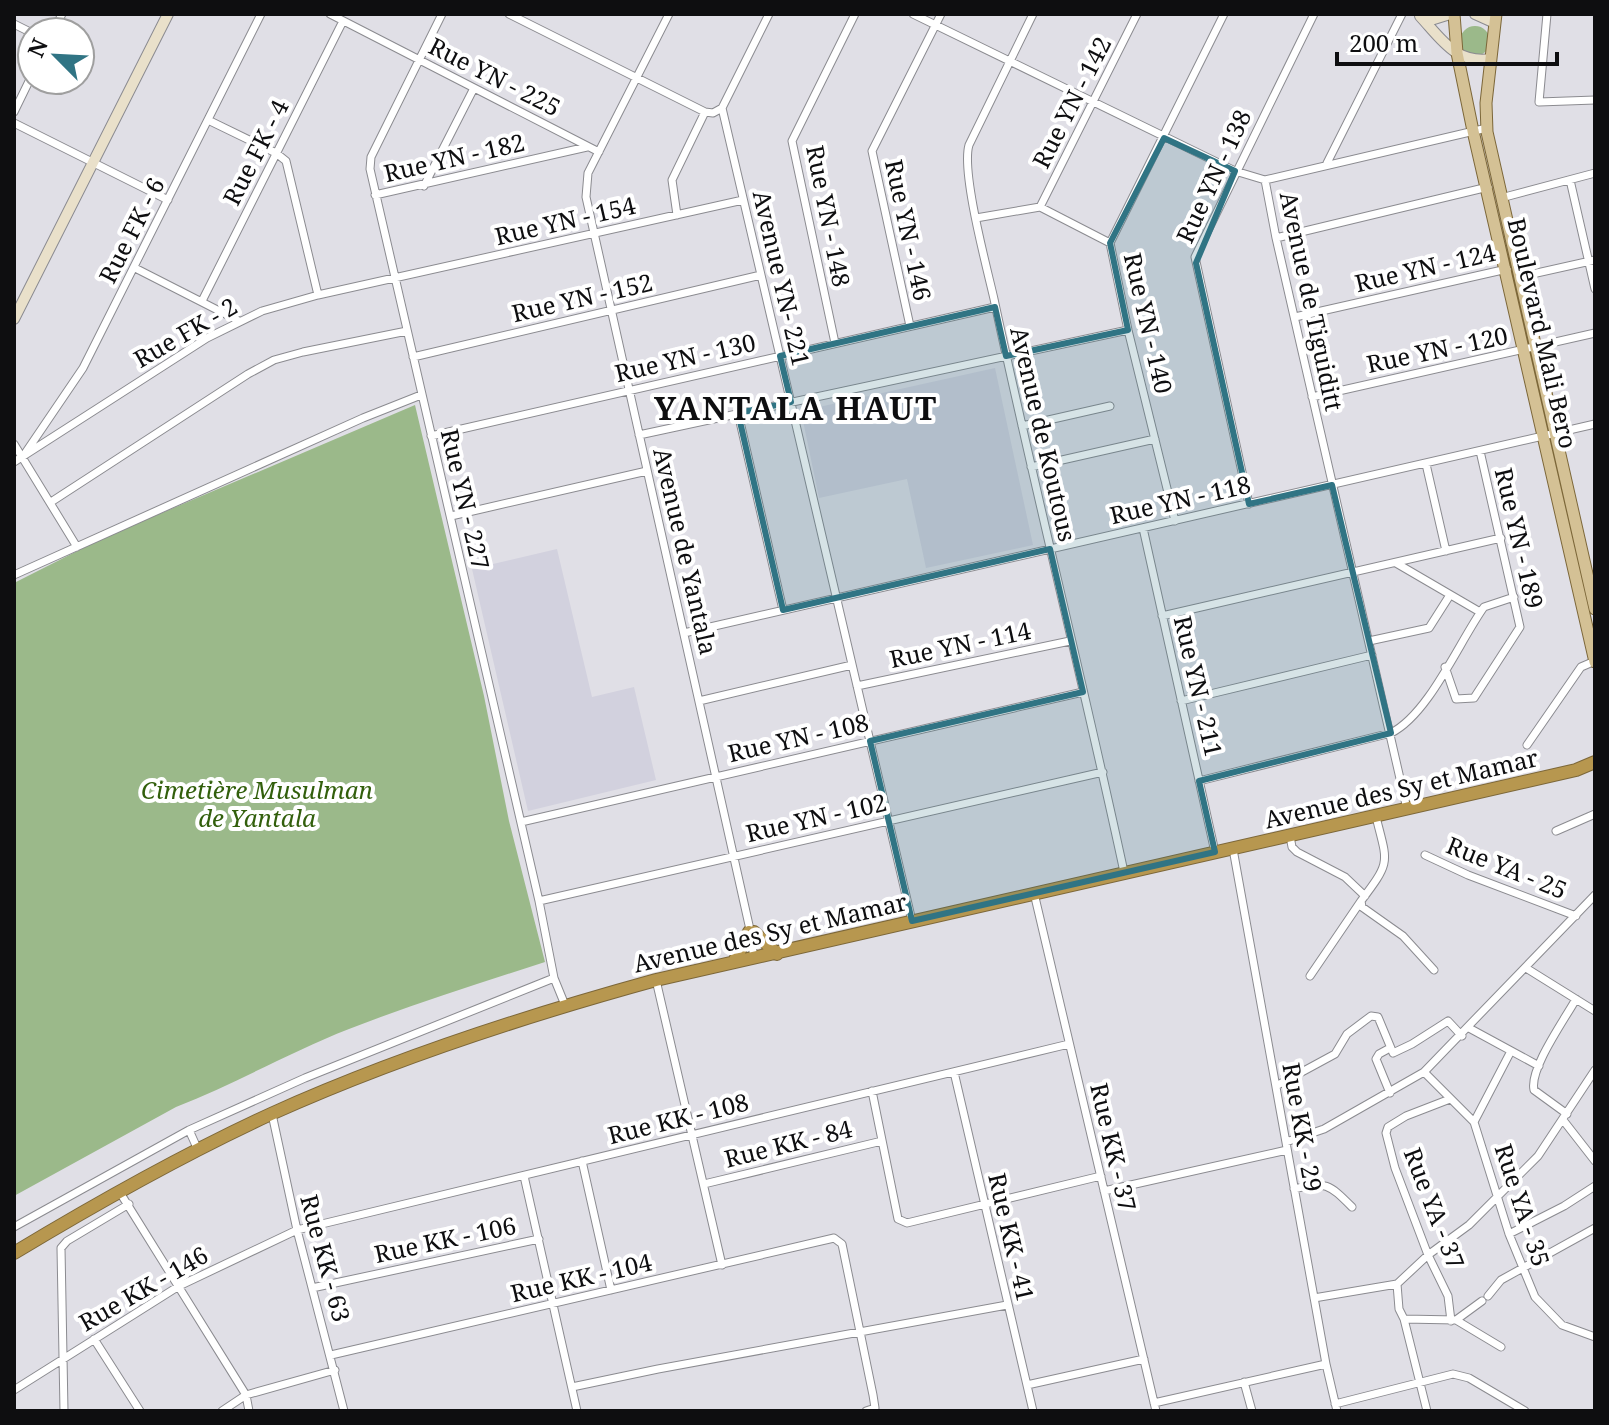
<svg xmlns="http://www.w3.org/2000/svg" width="1609" height="1425" viewBox="0 0 1609 1425" font-family="'Noto Serif',serif">
<style>
.built{fill:#d2d1de}
.green{fill:#9bb98a}
.lines{fill:none;stroke-linecap:round;stroke-linejoin:round}
.street-casing{stroke:#8b8b90;stroke-width:9}
.secondary-casing{stroke:#8b8b90;stroke-width:12}
.primary-casing{stroke:#7c6739;stroke-width:13}
.highway-casing{stroke:#7c6739;stroke-width:14}
.street{stroke:#fff;stroke-width:7}
.secondary{stroke:#e9e0ca;stroke-width:10}
.primary{stroke:#d4c195;stroke-width:11}
.highway{stroke:#b7974f;stroke-width:12}
.marked{fill:#307484;fill-opacity:0.2;stroke:#307484;stroke-width:6;stroke-linejoin:round}
.labels{text-anchor:middle;dominant-baseline:central;stroke-width:8;stroke-linejoin:round;paint-order:stroke}
.street-label{font-size:24px;fill:#0e0e10;stroke:#fff}
.park-label{font-size:24px;font-style:italic;fill:#325f0c;stroke:#fff}
.district-label{font-size:32px;font-weight:bold;letter-spacing:2px;fill:#0e0e10;stroke:#fff}
</style>
<rect width="100%" height="100%" fill="#e0dfe6"/>
<path class="built" d="M995,368L1033,545L926,568L907,479L819,498L801,411Z
M557,549L592,697L634,687L656,780L528,811L472,569Z"/>
<path class="green" d="M1460 41a15 15 0 1 1 30 0a15 15 0 1 1-30 0Z
M415,405L484,696L509,821L545,962C480,983 413,1004 349,1029C290,1052 235,1084 176,1107L14,1196V583L103,538Z"/>
<g class="lines">
<defs>
<path id="street" d="M330,14L599,152
M442,14L371,157L370,169L539,901L554,978L565,1005
M509,14L705,112L713,113L722,108
M669,14L588,173L586,197L749,925L754,958
M913,14L1235,171L1265,180L1276,238L1407,809
M1033,14L969,145C961,172 987,268 994,299C1035,491 1083,681 1124,872
M1547,14L1539,102L1595,100
M14,24L32,33
M53,32L62,14
M722,108L912,921
M722,108L769,14
M14,112L32,75
M208,120L276,153L286,161L318,295
M14,123L168,200
M1327,163L1402,14
M1265,180L1487,128
M1570,180L1595,289
M424,186L474,88
M375,195L587,147
M1501,198L1595,173
M1040,207L1137,14
M677,215L672,180L705,112
M976,218L1040,207L1110,243
M1276,238L1488,187
M135,268L239,321
M1519,277L1595,260
M202,301L343,21
M1295,317L1507,269
M910,326L872,151L941,14
M835,343L792,141L855,14
M413,357L761,275
M1312,397L1595,333
M738,413L783,610
M1022,426L1110,406
M639,435L1128,330
M431,436L995,307
M14,444L77,547
M26,452L83,368L261,14
M14,462L207,338L262,311L318,295L743,200
M1426,464L1446,551
M1031,467L1155,439
M51,502L248,374L274,360L303,352L407,331
M1249,504L1195,257L1314,14
M451,516L647,471
M1175,521L1128,330L1110,243L1224,14
M1143,528L1215,852
M1396,563L1480,612
M14,575L363,418L421,395
M1162,616L1501,538
M684,633L1595,424
M1369,641L1429,628L1450,595
M1445,667L1456,699L1474,698L1520,627L1480,451
M857,686L1070,641
M699,701L852,665
M1181,701L1372,655
M1527,745L1581,667L1595,661
M1199,781L1391,733C1429,714 1459,642 1484,607L1514,597
M1376,817C1388,864 1391,861 1361,901L1362,907L1403,936L1434,970
M521,822L1083,692
M1556,831L1595,814
M1290,836L1292,847L1297,852L1345,877L1365,896
M1233,849L1326,1364L1337,1411
M1425,855L1468,875L1576,916
M1034,893L1156,1411
M539,901L1103,772
M1526,968L1595,1011
M1310,976L1361,901
M656,980L722,1265
M1469,1028L1539,1066
M954,1072L1033,1411
M1424,1072L1474,1122L1509,1234L1535,1297L1562,1325L1595,1337
M1276,1086L1335,1054L1347,1034L1371,1016L1378,1017L1393,1053L1412,1044L1448,1021L1462,1036
M872,1091L898,1219L907,1223L1101,1176
M1390,1093L1376,1059L1379,1054L1390,1048
M1450,1099L1406,1116L1388,1127L1386,1133L1395,1168L1428,1255L1448,1296L1451,1321
M272,1114L297,1230L344,1411
M1567,1114L1534,1090C1529,1069 1565,1019 1576,999
M1563,1120L1595,1161
M1474,1122L1511,1051
M189,1130L198,1150
M1286,1142L1324,1129L1424,1072L1595,895
M582,1161L611,1290
M524,1176L577,1411
M704,1184L882,1141
M1294,1189C1326,1181 1329,1184 1352,1207
M119,1191L246,1395L249,1411
M1104,1191L1287,1150
M14,1227L189,1130L305,1078L554,978
M1509,1234L1564,1206L1595,1186
M1397,1284L1428,1255L1469,1225L1538,1156L1595,1070
M312,1288L539,1239
M1488,1296L1501,1280L1595,1228
M1314,1298L1397,1284L1399,1309L1404,1319L1427,1411
M1404,1319L1456,1320L1501,1347
M1456,1320L1482,1301
M94,1339L140,1411
M331,1355L834,1238L842,1244L873,1395L875,1408L866,1411
M1244,1382L1252,1411
M1027,1385L1144,1359
M572,1387L658,1369L1007,1305
M14,1390L179,1286L297,1230L1069,1044
M1154,1403L1326,1364
M1335,1404L1453,1374L1469,1378L1525,1411
M64,1411L61,1248L67,1241L129,1204
M222,1411L246,1395L335,1370"/>
<path id="secondary" d="M1475,14L1495,23
M1420,16C1442,40 1456,64 1491,59
M1421,17L1434,19L1450,14
M14,319L168,14"/>
<path id="primary" d="M1454,14L1457,53L1473,131L1595,662
M1496,14L1486,103L1487,132L1595,609"/>
<path id="highway" d="M754,932L777,954
M734,962L749,932
M14,1253C97,1203 182,1155 271,1114C395,1058 525,1016 656,980L1576,770L1595,762"/>
</defs>
<use href="#street" class="street-casing"/>
<use href="#secondary" class="secondary-casing"/>
<use href="#primary" class="primary-casing"/>
<use href="#highway" class="highway-casing"/>
<use href="#street" class="street"/>
<use href="#secondary" class="secondary"/>
<use href="#primary" class="primary"/>
<use href="#highway" class="highway"/>
</g>
<path class="marked" d="M1164,138L1235,171L1196,263L1249,504L1332,485L1391,733L1199,781L1215,852L912,921L870,741L1083,692L1050,549L783,610L738,413L791,402L780,356L995,307L1006,356L1128,330L1110,243Z"/>
<g class="labels">
<g class="street-label">
<text transform="translate(495 76) rotate(27)">Rue YN - 225</text>
<text transform="translate(1071 102) rotate(-63)">Rue YN - 142</text>
<text transform="translate(255 152) rotate(-63)">Rue FK - 4</text>
<text transform="translate(454 157) rotate(-13)">Rue YN - 182</text>
<text transform="translate(1213 176) rotate(-65)">Rue YN - 138</text>
<text transform="translate(829 216) rotate(79)">Rue YN - 148</text>
<text transform="translate(565 220) rotate(-13)">Rue YN - 154</text>
<text transform="translate(131 230) rotate(-63)">Rue FK - 6</text>
<text transform="translate(909 230) rotate(78)">Rue YN - 146</text>
<text transform="translate(1425 267) rotate(-13)">Rue YN - 124</text>
<text transform="translate(782 278) rotate(77)">Avenue YN- 221</text>
<text transform="translate(582 297) rotate(-13)">Rue YN - 152</text>
<text transform="translate(1312 301) rotate(78)">Avenue de Tiguiditt</text>
<text transform="translate(1149 323) rotate(77)">Rue YN - 140</text>
<text transform="translate(185 332) rotate(-30)">Rue FK - 2</text>
<text transform="translate(1543 333) rotate(77)">Boulevard Mali Bero</text>
<text transform="translate(1437 349) rotate(-12)">Rue YN - 120</text>
<text transform="translate(685 357) rotate(-13)">Rue YN - 130</text>
<text transform="translate(1044 434) rotate(77)">Avenue de Koutous</text>
<text transform="translate(466 499) rotate(77)">Rue YN - 227</text>
<text transform="translate(1180 499) rotate(-13)">Rue YN - 118</text>
<text transform="translate(1520 538) rotate(77)">Rue YN - 189</text>
<text transform="translate(686 551) rotate(77)">Avenue de Yantala</text>
<text transform="translate(960 644) rotate(-12)">Rue YN - 114</text>
<text transform="translate(1199 686) rotate(77)">Rue YN - 211</text>
<text transform="translate(798 737) rotate(-13)">Rue YN - 108</text>
<text transform="translate(1401 788) rotate(-13)">Avenue des Sy et Mamar</text>
<text transform="translate(816 817) rotate(-13)">Rue YN - 102</text>
<text transform="translate(1507 867) rotate(22)">Rue YA - 25</text>
<text transform="translate(770 932) rotate(-13)">Avenue des Sy et Mamar</text>
<text transform="translate(678 1118) rotate(-14)">Rue KK - 108</text>
<text transform="translate(1303 1127) rotate(80)">Rue KK - 29</text>
<text transform="translate(788 1143) rotate(-14)">Rue KK - 84</text>
<text transform="translate(1114 1147) rotate(77)">Rue KK - 37</text>
<text transform="translate(1523 1205) rotate(72)">Rue YA - 35</text>
<text transform="translate(1435 1208) rotate(69)">Rue YA - 37</text>
<text transform="translate(1012 1237) rotate(77)">Rue KK - 41</text>
<text transform="translate(445 1239) rotate(-12)">Rue KK - 106</text>
<text transform="translate(326 1258) rotate(75)">Rue KK - 63</text>
<text transform="translate(581 1277) rotate(-13)">Rue KK - 104</text>
<text transform="translate(143 1288) rotate(-30)">Rue KK - 146</text>
</g>
<g class="park-label">
<text x="257" y="789">Cimetière Musulman<tspan x="257" dy="28">de Yantala</tspan></text>
</g>
<g class="district-label">
<text x="796" y="407">YANTALA HAUT</text>
</g>
</g>
<rect width="1609" height="1425" fill="none" stroke="#0e0e10" stroke-width="32"/>
<g transform="translate(56 56) rotate(294)"><circle r="38" fill="#ffffff" stroke="#9f9f9f" stroke-width="2"/>
<path d="M0-6L14 30L0 20L-14 30Z" fill="#307484"/>
<text y="-12" font-size="22" font-weight="bold" text-anchor="middle" fill="#0e0e10">N</text>
</g>
<path d="M1337 52v12h220v-12" fill="none" stroke="#0e0e10" stroke-width="4"/>
<text x="1349" y="52" font-size="24" fill="#0e0e10" stroke="#ffffff" stroke-width="6" paint-order="stroke">200 m</text>
</svg>
